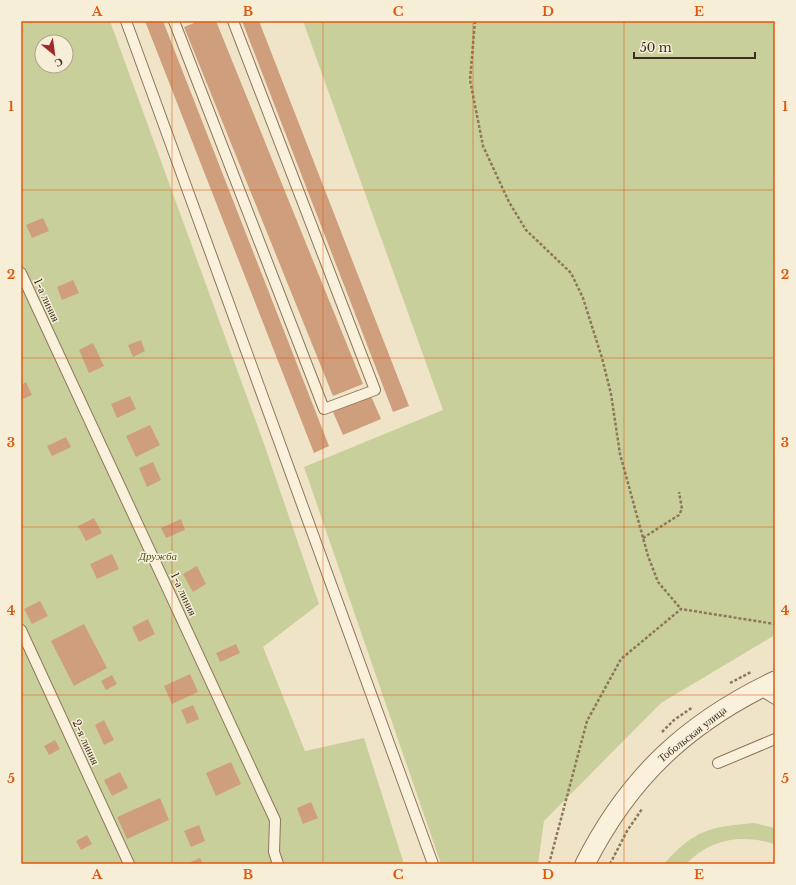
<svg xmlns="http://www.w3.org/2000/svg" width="796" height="885" viewBox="0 0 796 885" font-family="'Libre Baskerville',serif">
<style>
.green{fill:#c9cf9b;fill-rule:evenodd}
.building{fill:#cf9f7d}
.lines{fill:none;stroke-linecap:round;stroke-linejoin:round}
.lane-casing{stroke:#8d765c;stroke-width:12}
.street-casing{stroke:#8d765c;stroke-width:21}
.path{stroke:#8d765c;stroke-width:2.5;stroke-dasharray:3 2;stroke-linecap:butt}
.lane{stroke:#faf1dc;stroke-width:10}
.street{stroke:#faf1dc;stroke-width:19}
.grid{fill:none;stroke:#df570d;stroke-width:1;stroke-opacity:0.55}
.labels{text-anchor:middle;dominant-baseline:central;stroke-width:3;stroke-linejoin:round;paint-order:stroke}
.street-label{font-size:11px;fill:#3d2e20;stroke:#f7eed8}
.park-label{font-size:11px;font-style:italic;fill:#4d5a26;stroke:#f7eed8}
.neatline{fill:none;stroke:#df570d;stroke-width:1.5}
.grid-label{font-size:13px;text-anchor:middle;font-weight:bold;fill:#df570d}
</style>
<rect width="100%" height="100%" fill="#f0e4c8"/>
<path class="green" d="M21,21H110L263,441L319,604L263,647L305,751L364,738L404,864H21ZM42,42H66V66H42Z
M303,21H775V635L661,703L544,821L538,864H441L304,467L443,410Z
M754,823L775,828V844C742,834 711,838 686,864H664C695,829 710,827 754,823Z"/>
<path class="building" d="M145,21H163L329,446L314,453Z
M199,21H216L363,384L333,396L184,27Z
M242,21H259L409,406L393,412Z
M43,218L49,231L32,238L26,225Z
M73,280L79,293L62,300L57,287Z
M141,340L145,351L133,357L128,345Z
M93,343L104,366L89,373L79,350Z
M26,382L32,395L23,399L21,394V385Z
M130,396L136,409L117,418L111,404Z
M371,396L381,419L343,435L333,412Z
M150,425L160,445L136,457L126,436Z
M66,437L71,447L52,456L47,446Z
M153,462L161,480L147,487L139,468Z
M94,518L102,533L86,541L78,526Z
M181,519L185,530L166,538L161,528Z
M112,554L119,569L97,579L90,564Z
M197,566L206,584L193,592L183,574Z
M40,601L48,616L32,624L24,609Z
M148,619L155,634L139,642L132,627Z
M84,624L107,668L74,686L51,641Z
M236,644L240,653L220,662L216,653Z
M190,674L198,692L172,704L164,686Z
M112,675L117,684L106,690L101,681Z
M193,705L199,719L187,724L181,710Z
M104,720L114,740L104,745L95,725Z
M55,740L60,749L49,755L44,746Z
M231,762L241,784L216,796L206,773Z
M120,772L128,788L112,796L104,780Z
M160,798L169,820L127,839L117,817Z
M311,802L318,818L303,824L297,808Z
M199,825L205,841L191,847L184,831Z
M87,835L92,844L81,850L76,841Z
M200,858L203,864H186Z"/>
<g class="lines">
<defs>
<path id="lane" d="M126,21L433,864
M174,21L324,409L375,390L233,21
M21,273L275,820L274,852L278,864
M21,630L129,864
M759,689L775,699
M718,763L775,739"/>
<path id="street" d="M585,864C629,777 687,723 775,681"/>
</defs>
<use href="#lane" class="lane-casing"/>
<use href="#street" class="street-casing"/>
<path class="path" d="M475,21L470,80L483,146L509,202L526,230L571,273L583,298L602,358L611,394L620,454L648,556L658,582L681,609
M643,538L679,515L682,509L679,492
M730,683L751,672
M662,732L674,720L693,707
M549,864L587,721L621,659L681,609L775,624
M610,864L627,831L642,809"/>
<use href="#lane" class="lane"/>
<use href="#street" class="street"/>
</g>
<path class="grid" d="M172,21V864M323,21V864M473,21V864M624,21V864M21,190H775M21,358H775M21,527H775M21,695H775"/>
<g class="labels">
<g class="street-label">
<text transform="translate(47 300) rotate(65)">1-а линия</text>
<text transform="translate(184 594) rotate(65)">1-а линия</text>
<text transform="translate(692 734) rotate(-38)">Тобольская улица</text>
<text transform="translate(86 742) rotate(65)">2-я линия</text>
</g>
<g class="park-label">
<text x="158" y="556">Дружба</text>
</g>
</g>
<rect width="796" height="885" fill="none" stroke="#f7eed8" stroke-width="44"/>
<g transform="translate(54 54) rotate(151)"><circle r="19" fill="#f7eed8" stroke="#ada18e"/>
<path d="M0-3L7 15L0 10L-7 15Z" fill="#9e2a2b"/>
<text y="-6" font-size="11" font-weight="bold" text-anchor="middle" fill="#3d2e20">С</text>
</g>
<path d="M634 52v6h121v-6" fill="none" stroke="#3d2e20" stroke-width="2"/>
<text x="640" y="52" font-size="12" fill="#3d2e20" stroke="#f7eed8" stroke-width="3" paint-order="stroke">50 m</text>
<rect x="22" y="22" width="752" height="841" class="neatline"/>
<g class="grid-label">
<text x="97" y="16">A</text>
<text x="248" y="16">B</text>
<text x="398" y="16">C</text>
<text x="548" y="16">D</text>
<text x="699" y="16">E</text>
<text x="11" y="111">1</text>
<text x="785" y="111">1</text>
<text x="11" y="279">2</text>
<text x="785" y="279">2</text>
<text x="11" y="447">3</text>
<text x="785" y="447">3</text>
<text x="11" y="615">4</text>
<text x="785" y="615">4</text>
<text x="11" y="783">5</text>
<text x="785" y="783">5</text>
<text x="97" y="879">A</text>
<text x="248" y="879">B</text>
<text x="398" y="879">C</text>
<text x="548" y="879">D</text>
<text x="699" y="879">E</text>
</g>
</svg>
